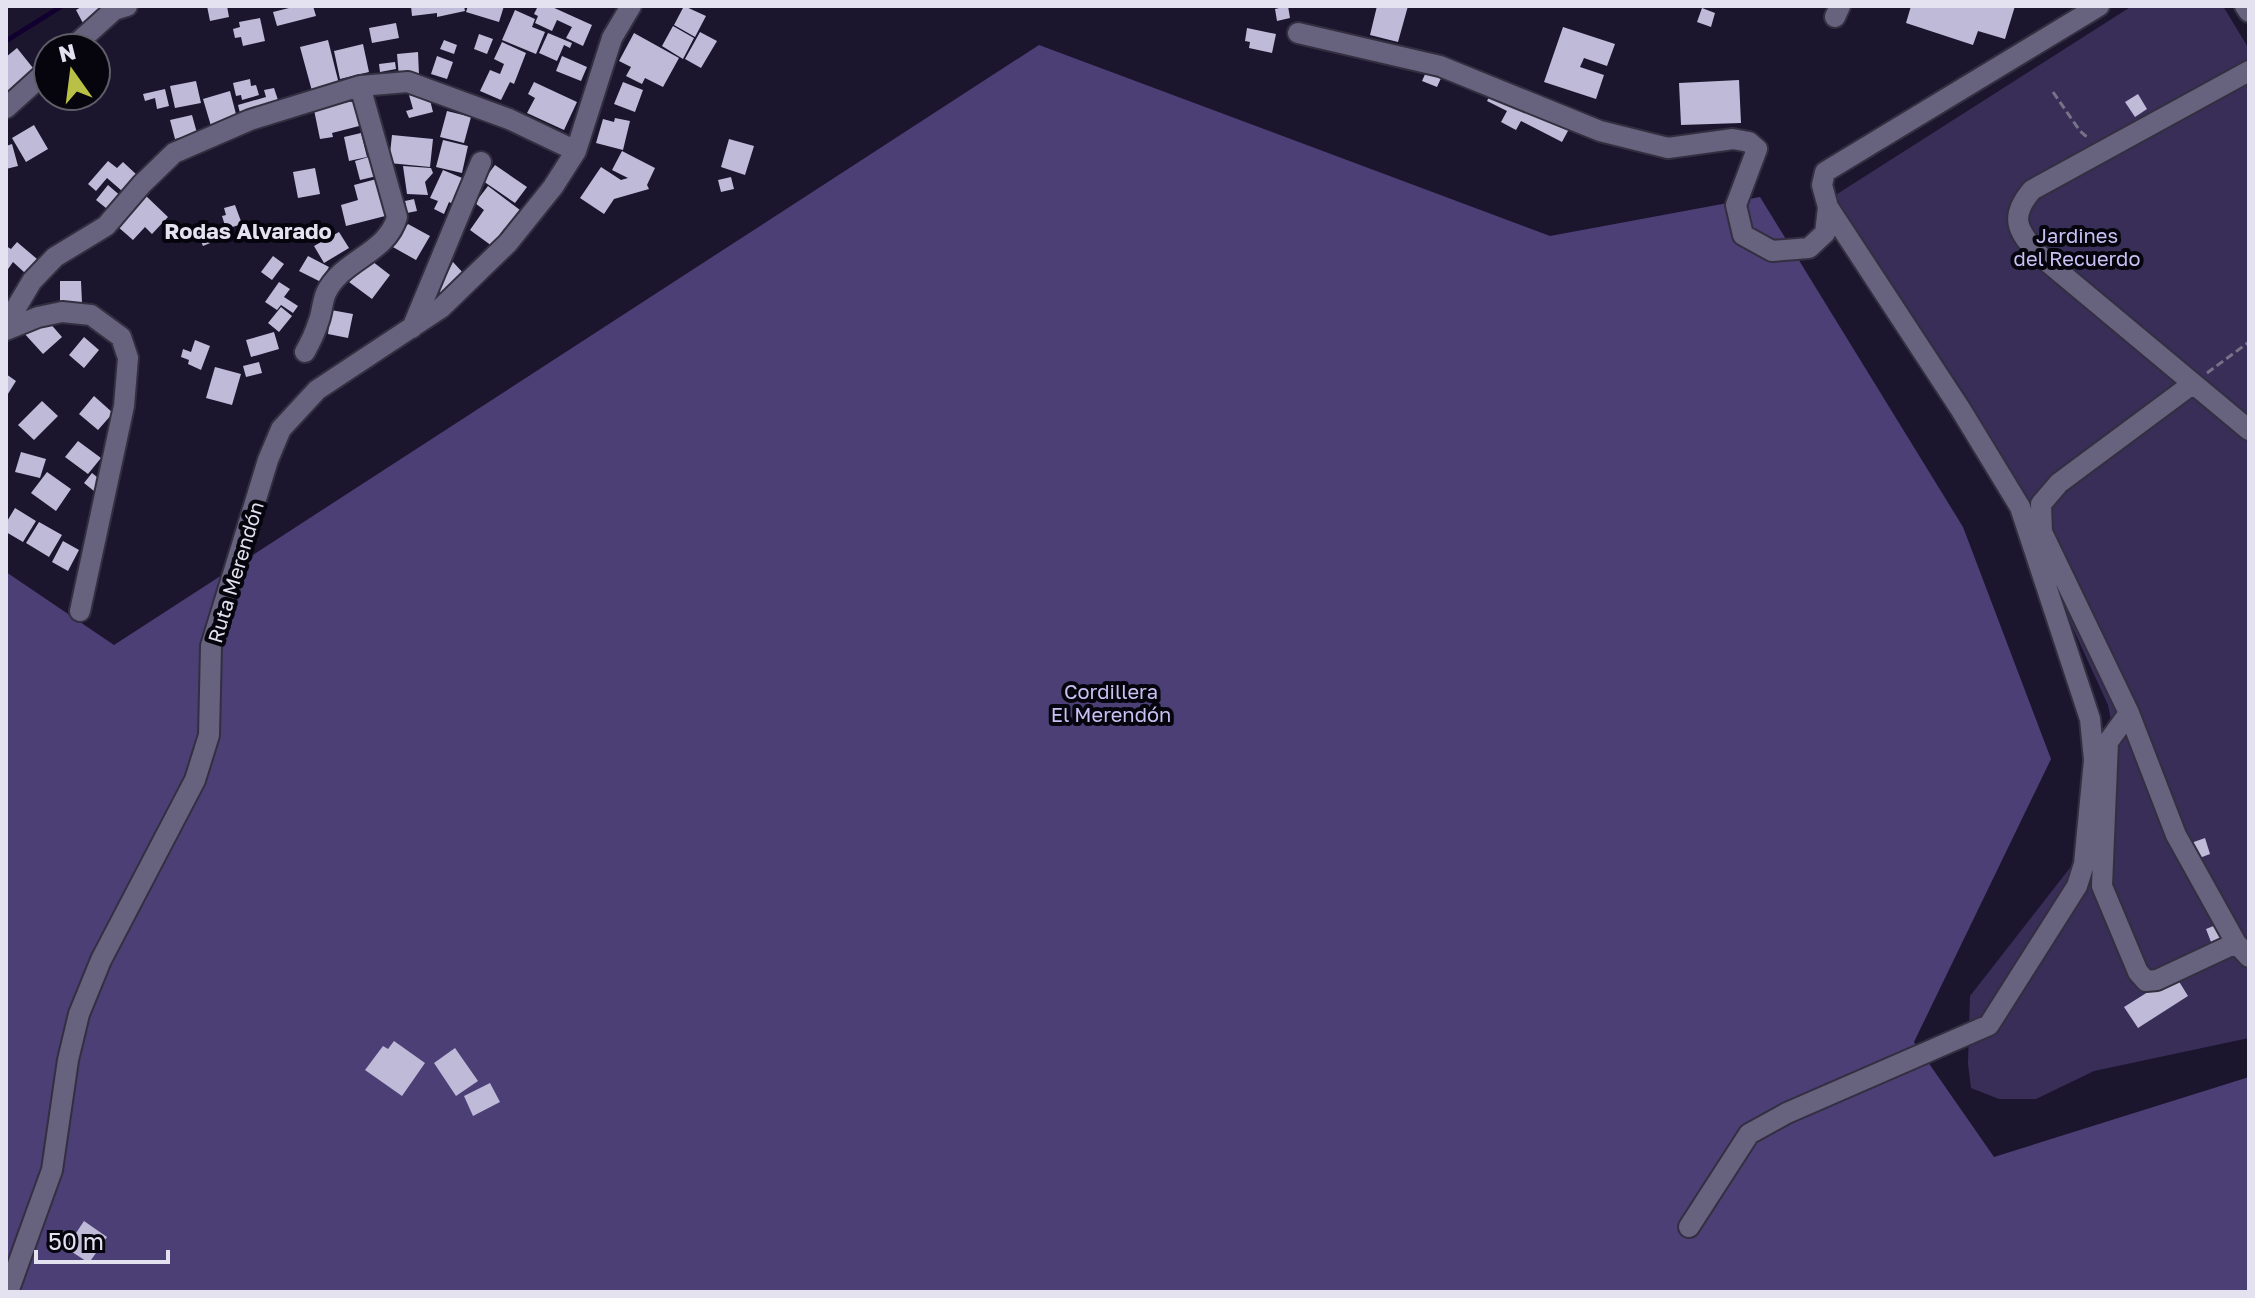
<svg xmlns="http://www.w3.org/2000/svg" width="2255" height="1298" viewBox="0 0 2255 1298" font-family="'Golos Text',sans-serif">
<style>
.green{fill:#382e58}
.forest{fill:#4c3f76}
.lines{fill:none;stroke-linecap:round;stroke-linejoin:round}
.stream{stroke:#11002f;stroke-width:5}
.building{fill:#bebad8}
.minor-casing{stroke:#332f40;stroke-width:24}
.path{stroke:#777387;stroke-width:3;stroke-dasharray:8 4;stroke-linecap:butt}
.minor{stroke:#67627d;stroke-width:20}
.labels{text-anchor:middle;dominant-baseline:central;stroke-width:8;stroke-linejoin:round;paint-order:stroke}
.park-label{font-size:20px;fill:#c9c0f4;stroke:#06050d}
.street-label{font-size:20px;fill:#e4e1f1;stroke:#06050d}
.neighbourhood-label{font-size:22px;font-weight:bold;fill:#e4e1f1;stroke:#06050d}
</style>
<rect width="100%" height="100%" fill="#1b162d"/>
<path class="green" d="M2132,6H2223L2249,49V1038L2094,1071L2036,1099H1999L1971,1088L1968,1064L1970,996L2073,864L2114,735L2108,705L1970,402L1834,196Z"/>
<path class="forest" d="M1039,45L1550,236L1760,197L1963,527L2051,759L1914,1042L1994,1157L2249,1077V1292H6V572L114,645Z"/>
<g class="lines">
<path class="stream" d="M6,41L62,6"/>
</g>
<path class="building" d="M83,6H110L84,25L76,10Z
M207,6H227L229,17L210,21Z
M289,6H313L316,16L277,26L273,12L289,8Z
M411,6H464L465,11L437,17V13L412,16Z
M468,6H504L499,22L466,12Z
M538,6H550L592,25L583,46L566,38L572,27L557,20L552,31L535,23L538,16L534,14Z
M684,6L706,16L695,37L674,25Z
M1288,6L1290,18L1277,21L1275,9Z
M1377,6H1408L1398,42L1370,35Z
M1911,6H2015L2005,39L1978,31L1973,45L1906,23Z
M1702,8L1715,13L1711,27L1697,22Z
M515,10L535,19L532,27L545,32L536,54L502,40Z
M260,18L265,41L243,46L241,37L235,38L233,29L240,27L239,22Z
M396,23L399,38L372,43L369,28Z
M673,26L694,38L683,59L662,46Z
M1563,27L1615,44L1607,66L1584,58L1580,67L1604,75L1596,99L1544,82Z
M1247,28L1276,34L1272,53L1249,48L1250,42L1245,41Z
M700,32L717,41L701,68L685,59Z
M548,33L572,43L570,48L564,45L557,61L539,53Z
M634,33L679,58L663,87L645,78L642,84L626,76L631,67L619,61Z
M479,34L493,39L487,54L474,49Z
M328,40L339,84L312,91L300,47Z
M444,40L457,45L454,54L440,49Z
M502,42L526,53L514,84L510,82L501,100L480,91L490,70L500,74L504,64L494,59Z
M363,44L369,72L340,79L334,51Z
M17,48L37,73L6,97V57Z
M418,52L419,75L399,77L397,54Z
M437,56L453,62L447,79L431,74Z
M562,56L587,67L581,81L556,71Z
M96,58L110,71L96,85Z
M395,62L396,69L380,72L379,64Z
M1427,70L1442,76L1437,87L1422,81Z
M250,79L251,86L256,85L259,95L242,100L241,95L236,96L233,83Z
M1739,80L1741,123L1681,125L1679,83Z
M196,81L201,103L175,108L170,86Z
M534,82L577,102L564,130L527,113L535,98L528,94Z
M623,82L643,90L635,112L614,104Z
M274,88L278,100L267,103L269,109L241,117L238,105L266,97L264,90Z
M165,89L169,106L157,109L155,98L145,101L143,94Z
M1493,89L1569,129L1562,142L1521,121L1516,130L1501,122L1507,111L1487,101Z
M230,91L237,118L211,126L203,99Z
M2138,94L2147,109L2135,117L2125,102Z
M409,95L430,100L433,112L409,118L406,111L413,109Z
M357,100L363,125L332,133L333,137L320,139L314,110Z
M447,111L471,117L464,143L440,137Z
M192,115L197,133L175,139L170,120Z
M615,118L630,121L623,150L596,143L603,119L614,122Z
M34,125L48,149L26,162L12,138Z
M361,133L367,157L349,161L344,137Z
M392,135L433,139L430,167L389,163Z
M729,139L754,146L745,175L721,167Z
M443,140L468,146L462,173L436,167Z
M12,144L18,166L6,169V146Z
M622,151L655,168L647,185L649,189L614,199L604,214L580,198L601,167L621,180L628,178L612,170Z
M372,156L377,176L360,180L355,161Z
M108,161L117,168L123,162L137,175L122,191L107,178L96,191L88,184Z
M495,165L527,187L515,203L483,181Z
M403,166L431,168L433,173L425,182L428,195L407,194Z
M315,168L320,194L298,198L293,172Z
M443,170L467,180L455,205L449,202L444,214L434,209L438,201L430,198Z
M384,177L393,214L346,226L341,205L358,200L354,185Z
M731,177L734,189L721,192L718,180Z
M108,185L123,198L111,212L96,200Z
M488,186L528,216L514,236L504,229L492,246L470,230L484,210L475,203Z
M145,195L168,217L152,234L145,227L133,240L117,226Z
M414,199L417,211L407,213L405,201Z
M235,205L242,224L226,229L222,216L226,215L224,208Z
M207,222L211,232L224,226L227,236L203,246L195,227Z
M408,224L430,236L416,260L391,246Z
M339,232L349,248L324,263L314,246Z
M17,242L37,259L25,273L13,262L6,272V246L11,249Z
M273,256L284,264L272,280L261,272Z
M308,256L329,267L321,282L299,271Z
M368,258L390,275L372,299L349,282Z
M453,262L465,275L444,295L438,291Z
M60,281H81L82,303H60Z
M279,282L290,289L284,297L298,306L293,313L281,305L277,310L265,302Z
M281,307L292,316L279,332L268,323Z
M331,310L353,314L348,338L328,334Z
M48,321L62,337L43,354L23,332Z
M274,332L279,349L251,357L246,340Z
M84,337L99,350L84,368L69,355Z
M195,340L210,346L201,370L188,364L189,360L181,357L183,349L191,352Z
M259,362L262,373L246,377L243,366Z
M215,367L241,374L232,405L206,398Z
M6,374L16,381L6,397Z
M94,396L113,413L98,430L79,414Z
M42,401L58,416L34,440L18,425Z
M78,441L101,458L88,474L65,457Z
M21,452L46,459L40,478L15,472Z
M47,472L71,489L56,511L31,493Z
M92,473L102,481L94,491L84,483Z
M15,508L36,521L23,542L6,532V523Z
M39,522L62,535L49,557L26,543Z
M63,541L79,550L68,571L52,562Z
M2205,838L2210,854L2197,859L2191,843Z
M2216,925L2221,938L2211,942L2206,929Z
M2175,975L2188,996L2138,1028L2124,1007Z
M394,1041L425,1063L402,1096L365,1070L383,1046L388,1049Z
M455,1048L478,1081L456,1096L434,1063Z
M490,1083L500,1102L473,1116L464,1096Z
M84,1221L107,1237L89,1263L66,1248Z"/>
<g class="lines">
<defs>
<path id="minor" d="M2245,6L2249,12
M1835,17L1840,6
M1298,33L1440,66L1600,131L1668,148L1733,139L1749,142L1757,149L1736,205L1743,235L1772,251L1809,248L1825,233L1828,207L1822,185L1825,172L2099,6
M72,48L114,10L127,6
M2249,71L2032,190C2009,217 2017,230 2038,254L2249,430
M6,108L48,70
M6,325L32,281L55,257L106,226L142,184L174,153L250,120L360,86L408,82L509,119L576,151
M412,328L481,162
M6,330L38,317L62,312L91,315L121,337L128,358L124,406L80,611
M305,352C310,343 315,333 318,323C322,314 322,302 326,293C342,259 387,254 397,217L360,86
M2191,385L2059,483L2041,504L2042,532L2129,713L2176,835L2236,943L2249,957
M2129,713L2108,742L2102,886L2138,972L2146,981L2157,980L2236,943
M1689,1227L1749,1134L1787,1113L1989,1025L2077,886L2084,864L2094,760L2090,719L2020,507L1961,410L1828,207
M8,1292L52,1170L68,1060L79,1014L101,960L195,780L209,735L211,646L268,460L281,429L317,390L441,308L508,243L553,187L576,151L612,38L631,6"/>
</defs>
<use href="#minor" class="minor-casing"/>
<path class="path" d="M2053,92L2080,131L2087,137
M2207,373L2249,342"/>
<use href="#minor" class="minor"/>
</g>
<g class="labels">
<g class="park-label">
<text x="2077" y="235">Jardines<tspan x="2077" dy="23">del Recuerdo</tspan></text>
<text x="1111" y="691">Cordillera<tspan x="1111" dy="23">El Merendón</tspan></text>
</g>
<g class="street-label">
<text transform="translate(235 572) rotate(-73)">Ruta Merendón</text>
</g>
<g class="neighbourhood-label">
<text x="248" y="230">Rodas Alvarado</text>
</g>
</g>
<rect width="2255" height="1298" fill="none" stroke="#e4e1f1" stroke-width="16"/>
<g transform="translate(72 72) rotate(346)"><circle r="38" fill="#06050d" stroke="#5f5d68" stroke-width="2"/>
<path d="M0-6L14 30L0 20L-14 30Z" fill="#b9c046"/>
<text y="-12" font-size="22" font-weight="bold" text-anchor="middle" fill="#e4e1f1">N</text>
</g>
<path d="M36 1250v12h132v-12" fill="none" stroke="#e4e1f1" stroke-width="4"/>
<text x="48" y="1250" font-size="24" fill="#e4e1f1" stroke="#06050d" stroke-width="6" paint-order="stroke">50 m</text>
</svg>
